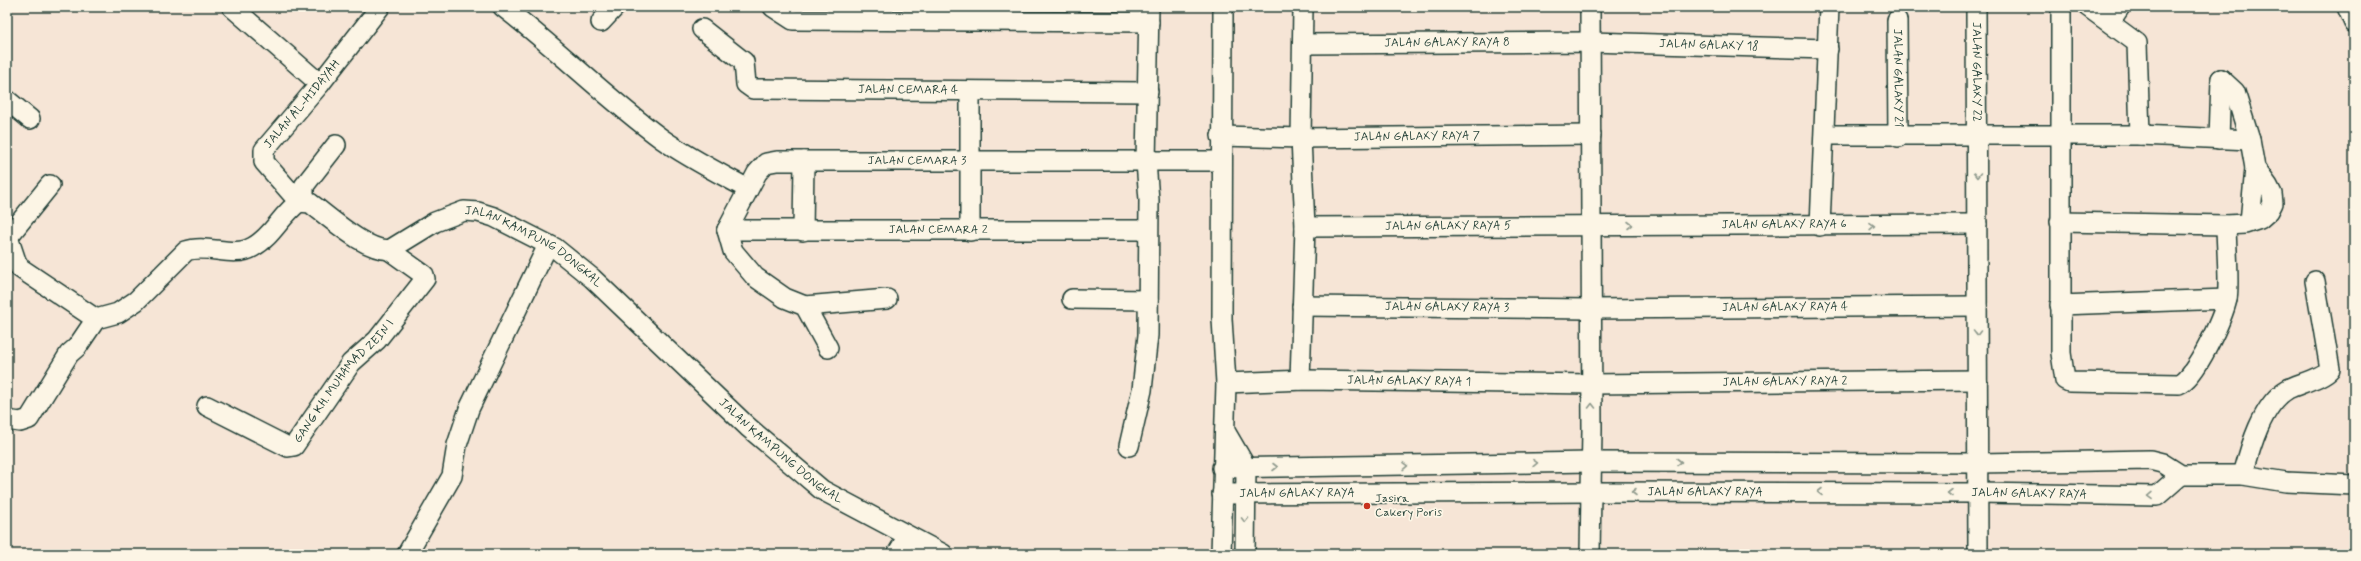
<svg xmlns="http://www.w3.org/2000/svg" width="2361" height="561" viewBox="0 0 2361 561" font-family="Mynerve,sans-serif">
<style>
.lines{fill:none;stroke-linecap:round;stroke-linejoin:round}
.minor-casing{stroke:#1f3d34;stroke-width:22}
.minor{stroke:#fcf5e5;stroke-width:19}
.oneway{stroke:#8e998c}
.poi-dot{fill:#c8321e;stroke:#fcf5e5;stroke-width:1.5}
.labels{text-anchor:middle;dominant-baseline:central;stroke-width:3.5;stroke-linejoin:round;paint-order:stroke}
.street-label{font-size:12px;fill:#1f3d34;stroke:#fcf5e5}
.poi-label{font-size:12px;fill:#1f3d34;stroke:#fcf5e5;text-anchor:start}
</style>
<rect width="100%" height="100%" fill="#f6e5d6"/>
<filter id="ink" filterUnits="userSpaceOnUse"><feTurbulence type="fractalNoise" baseFrequency=".025" numOctaves="2"/><feDisplacementMap in="SourceGraphic" scale="8" xChannelSelector="R" yChannelSelector="G"/><feConvolveMatrix kernelMatrix="1 2 1 2 8 2 1 2 1" color-interpolation-filters="sRGB"/></filter>
<g filter="url(#ink)">
<g class="lines">
<defs>
<g id="minor">
<path d="M232,7L320,84"/>
<path d="M503,7C558,49 606,98 662,139C689,158 719,173 748,189"/>
<path d="M773,7L793,20L1149,22"/>
<path id="s1" d="M1976,7L1978,554"/>
<path d="M2061,7V353L2065,380L2069,382L2179,384C2196,378 2223,317 2227,299C2230,284 2226,244 2226,225"/>
<path d="M2088,7L2137,43L2140,135"/>
<path d="M2347,7L2354,23"/>
<path id="s2" d="M1897,20L1898,137"/>
<path d="M601,22L615,7"/>
<path d="M2110,22L2120,7"/>
<path id="s3" d="M702,29L744,62L746,84L753,89L1148,92"/>
<path id="s4" d="M1303,44L1590,42L1828,49"/>
<path d="M7,100L30,119"/>
<path d="M1825,135H2140L2250,140"/>
<path id="s5" d="M1221,136L1301,138L1591,135"/>
<path d="M2219,139L2221,79"/>
<path id="s6" d="M299,202L264,162V150L320,84L380,7"/>
<path d="M304,202V186L336,145"/>
<path d="M2060,222L2226,225L2245,224L2260,219L2269,211L2273,203L2272,194L2268,186L2255,168L2250,140L2235,92L2221,79"/>
<path d="M2250,222L2255,168"/>
<path d="M1820,226L1829,7"/>
<path id="s7" d="M1305,227L1977,224"/>
<path id="s8" d="M727,230L757,173L766,163L777,161H1222"/>
<path id="s9" d="M727,230H1148"/>
<path d="M727,230L733,251L755,277L785,298L805,306L828,348"/>
<path d="M803,231L804,161"/>
<path d="M970,231V92"/>
<path d="M7,234L16,261L20,268L96,319"/>
<path d="M8,237L50,185"/>
<path d="M1072,299L1148,300"/>
<path d="M2060,305L2227,299"/>
<path d="M805,306L887,299"/>
<path id="s10" d="M1302,306L1592,309L1977,306"/>
<path id="s11" d="M96,319L118,313L136,301L186,251C207,243 233,259 253,247C272,237 281,215 299,202L310,203C328,216 369,254 391,249L435,222L464,211L478,212L494,217L555,248L592,278L748,427L822,490L943,554"/>
<path d="M1300,380L1305,227L1301,138L1303,7"/>
<path id="s12" d="M1226,383L1306,380L1592,384L1977,380"/>
<path id="s13" d="M207,406L288,447L294,446L351,363L377,340L425,279L424,275L389,250"/>
<path d="M7,420L20,422L29,419L69,354L77,347L96,319"/>
<path d="M1225,431L1246,467L1245,554"/>
<path d="M1129,446L1142,390L1148,335L1149,200L1146,162L1149,7"/>
<path d="M1222,468L1591,462L1978,463L2150,460L2162,463L2181,475H2243L2286,482L2354,485"/>
<path d="M2243,475C2250,448 2262,404 2288,389C2298,384 2324,377 2330,369L2315,281"/>
<path id="s14" d="M1222,494L1591,492L1978,493L2157,496L2181,475"/>
<path d="M407,554L452,476L457,445L469,409L548,245"/>
<path d="M897,554L908,536"/>
<path d="M1221,554L1226,383L1222,319L1223,7"/>
<path d="M1590,554L1592,429L1590,7"/>
</g>
</defs>
<use href="#minor" class="minor-casing"/>
<use href="#minor" class="minor"/>
</g>
<defs><path id="oneway-chevron" d="M-2-3.5L2.5 0L-2 3.5" fill="none" stroke-width="1.6" stroke-linecap="round" stroke-linejoin="round"/></defs>
<g class="oneway">
<use href="#oneway-chevron" transform="translate(1977 175) rotate(90)"/>
<use href="#oneway-chevron" transform="translate(1630 225)"/>
<use href="#oneway-chevron" transform="translate(1872 226) rotate(-1)"/>
<use href="#oneway-chevron" transform="translate(1977 333) rotate(90)"/>
<use href="#oneway-chevron" transform="translate(1592 406) rotate(-90)"/>
<use href="#oneway-chevron" transform="translate(1679 462)"/>
<use href="#oneway-chevron" transform="translate(1535 463) rotate(-1)"/>
<use href="#oneway-chevron" transform="translate(1405 466) rotate(-1)"/>
<use href="#oneway-chevron" transform="translate(1275 467)"/>
<use href="#oneway-chevron" transform="translate(1634 492) rotate(-180)"/>
<use href="#oneway-chevron" transform="translate(1820 492) rotate(-180)"/>
<use href="#oneway-chevron" transform="translate(1950 493) rotate(-180)"/>
<use href="#oneway-chevron" transform="translate(2150 496) rotate(179)"/>
<use href="#oneway-chevron" transform="translate(1245 520) rotate(91)"/>
</g>
</g>
<circle class="poi-dot" cx="1367" cy="506" r="4"/>
<g class="labels">
<g class="street-label">
<text stroke="none"><textPath href="#s4" startOffset="144">JALAN GALAXY RAYA 8</textPath></text>
<text stroke="none"><textPath href="#s4" startOffset="406">JALAN GALAXY 18</textPath></text>
<text stroke="none"><textPath href="#s1" startOffset="65">JALAN GALAXY 22</textPath></text>
<text stroke="none"><textPath href="#s2" startOffset="58">JALAN GALAXY 21</textPath></text>
<text stroke="none"><textPath href="#s3" startOffset="239">JALAN CEMARA 4</textPath></text>
<text stroke="none"><textPath href="#s6" startOffset="125">JALAN AL-HIDAYAH</textPath></text>
<text stroke="none"><textPath href="#s5" startOffset="196">JALAN GALAXY RAYA 7</textPath></text>
<text stroke="none"><textPath href="#s8" startOffset="229">JALAN CEMARA 3</textPath></text>
<text stroke="none"><textPath href="#s7" startOffset="143">JALAN GALAXY RAYA 5</textPath></text>
<text stroke="none"><textPath href="#s7" startOffset="479">JALAN GALAXY RAYA 6</textPath></text>
<text stroke="none"><textPath href="#s9" startOffset="211">JALAN CEMARA 2</textPath></text>
<text stroke="none"><textPath href="#s11" startOffset="516">JALAN KAMPUNG DONGKAL</textPath></text>
<text stroke="none"><textPath href="#s10" startOffset="145">JALAN GALAXY RAYA 3</textPath></text>
<text stroke="none"><textPath href="#s10" startOffset="483">JALAN GALAXY RAYA 4</textPath></text>
<text stroke="none"><textPath href="#s13" startOffset="179">GANG KH. MUHAMAD ZEIN I</textPath></text>
<text stroke="none"><textPath href="#s12" startOffset="183">JALAN GALAXY RAYA 1</textPath></text>
<text stroke="none"><textPath href="#s12" startOffset="559">JALAN GALAXY RAYA 2</textPath></text>
<text stroke="none"><textPath href="#s11" startOffset="840">JALAN KAMPUNG DONGKAL</textPath></text>
<text stroke="none"><textPath href="#s14" startOffset="483">JALAN GALAXY RAYA</textPath></text>
<text stroke="none"><textPath href="#s14" startOffset="75">JALAN GALAXY RAYA</textPath></text>
<text stroke="none"><textPath href="#s14" startOffset="807">JALAN GALAXY RAYA</textPath></text>
</g>
<g class="poi-label">
<text x="1375" y="499">Jasira<tspan x="1375" dy="14">Cakery Poris</tspan></text>
</g>
</g>
<rect width="2361" height="561" fill="none" stroke="#fcf5e5" stroke-width="24"/>
<rect x="12" y="12" width="2337" height="537" fill="none" stroke="#1f3d34" stroke-width="1.5" filter="url(#ink)"/>
</svg>
